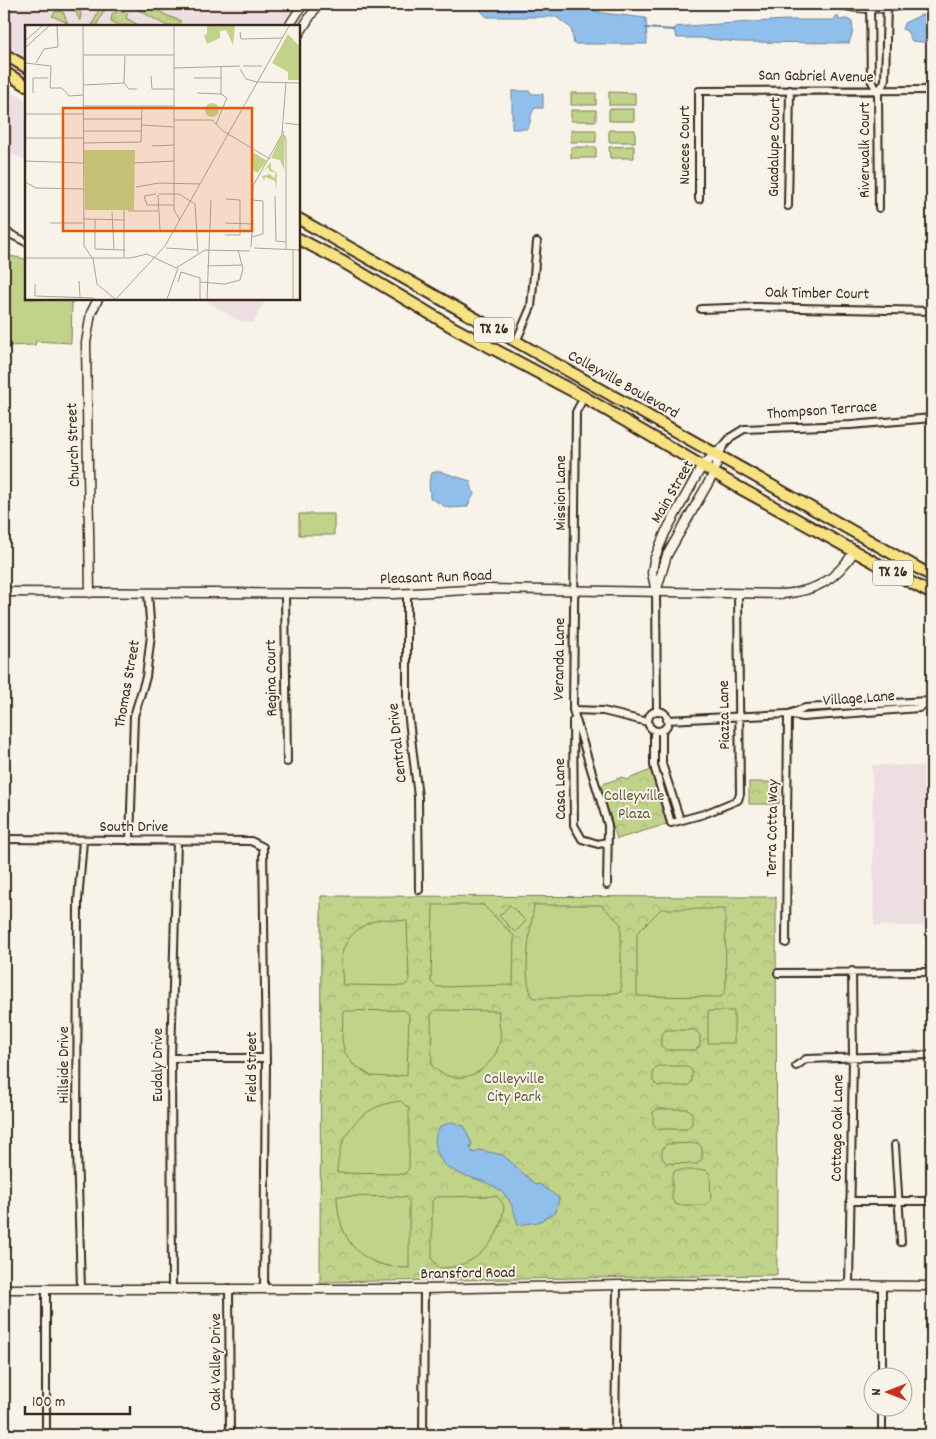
<svg xmlns="http://www.w3.org/2000/svg" width="936" height="1439" viewBox="0 0 936 1439" font-family="Dekko,sans-serif">
<style>
.built{fill:#eddee2}
.grass{fill:url(#grass-tufts);stroke:#7e7e54}
.park{fill:url(#park-crowns);stroke:#7e7e54}
.pitch{fill:#c0d389;stroke:#7e7e54}
.water{fill:#91bfeb;stroke:#6f8399}
.lines{fill:none;stroke-linecap:round;stroke-linejoin:round}
.stream{stroke:#6f8399;stroke-width:2}
.minor-casing{stroke:#3b2a1e;stroke-width:10}
.tertiary-casing{stroke:#3b2a1e;stroke-width:11}
.primary-casing{stroke:#3b2a1e;stroke-width:14}
.minor{stroke:#f7f3e8;stroke-width:6}
.tertiary{stroke:#f7f3e8;stroke-width:8}
.primary{stroke:#f6e281;stroke-width:10}
.labels{text-anchor:middle;dominant-baseline:central;stroke-width:4;stroke-linejoin:round;paint-order:stroke}
.shield{fill:#f7f3e8;stroke:#73665b;stroke-width:1}
.shield-label{font-size:15px;font-weight:bold;fill:#3b2a1e}
.street-label{font-size:16px;fill:#3b2a1e;stroke:#f7f3e8}
.park-label{font-size:16px;fill:#5c5439;stroke:#f7f3e8}
.inset-road{fill:none;stroke:#aca397;stroke-width:1}
.view{fill:#e8590c;fill-opacity:0.15;stroke:#e8590c;stroke-width:2.5}
.inset-edge{fill:none;stroke:#3b2a1e;stroke-width:2.5}
</style>
<defs>
<pattern id="grass-tufts" width="24" height="20" patternUnits="userSpaceOnUse" patternTransform="scale(1.25)"><rect width="24" height="20" fill="#c0d389"/><path d="M3 7l-1-3M5 7V3M7 7l1-3M15 17l-1-3M17 17v-4M19 17l1-3" fill="none" stroke="#a6b576"/></pattern>
<pattern id="park-crowns" width="20" height="18" patternUnits="userSpaceOnUse" patternTransform="scale(1.25)"><rect width="20" height="18" fill="#c0d389"/><path d="M2 6a3 3 0 1 1 6 0M12 15a3 3 0 1 1 6 0" fill="none" stroke="#a6b576"/></pattern>
</defs>
<rect width="100%" height="100%" fill="#f7f3e8"/>
<filter id="ink" filterUnits="userSpaceOnUse"><feTurbulence type="fractalNoise" baseFrequency=".02" numOctaves="2"/><feDisplacementMap in="SourceGraphic" scale="10" xChannelSelector="R" yChannelSelector="G"/><feConvolveMatrix kernelMatrix="1 2 1 2 8 2 1 2 1" color-interpolation-filters="sRGB"/></filter>
<g filter="url(#ink)">
<path class="built" d="M4,4H296L281,26H26V59L4,46Z
M4,88L26,100V161L4,149Z
M204,299H266L253,323L237,320Z
M872,765L932,766V926H874Z"/>
<path class="grass" d="M77,4L81,14L80,21L76,12L60,5Z
M94,4H108L96,26H92L100,7Z
M128,4H146L168,16L181,21L176,26H167Z
M354,4H459L357,5Z
M119,10L128,13L126,18L140,26H121L111,21L112,14Z
M56,11L63,12L68,24L66,25V22L52,16Z"/>
<path class="park" d="M651,770L667,824L617,839L600,785L622,777L626,780Z
M749,782H779V804H749Z
M321,896L776,897L777,1275L320,1282Z"/>
<path class="pitch" d="M609,92L635,93V105H609Z
M571,93H596V105H571Z
M609,109H634V121H609Z
M571,110H596V121H571Z
M571,130H596V142H571Z
M609,130H635V142H609Z
M634,146V158H610L609,147Z
M571,147H596V158H571Z
M4,255L26,259V299H72L71,343L36,341L35,345L4,346Z
M299,514H334V535H299Z
M433,905H483L514,936L513,985L437,987L431,982Z
M510,905L526,921L515,932L499,916Z
M534,905H601L621,924V992L578,998H534C520,981 531,927 534,905Z
M661,909H725L726,990L721,997L637,996V933Z
M382,919L407,921L409,982L404,986L343,985C343,977 341,970 341,961C342,938 361,923 382,919Z
M404,1010L409,1014L407,1075L390,1077L371,1076L353,1064L345,1053L342,1040L343,1011Z
M435,1010L499,1011C497,1021 502,1031 500,1041C493,1073 456,1090 432,1066L431,1015Z
M708,1011H734V1043H708Z
M666,1030H695L700,1035V1046L695,1050H666L661,1046V1035Z
M657,1066H687L692,1070V1081L688,1086H658L653,1081V1071Z
M401,1101L409,1109V1169L404,1174L337,1173C338,1134 360,1105 401,1101Z
M657,1109H688L692,1113V1124L687,1129H658L653,1124V1113Z
M698,1143L702,1148V1159L697,1164L667,1163L662,1159V1149L667,1144Z
M676,1170H706L710,1174L711,1201L706,1205H677L672,1200V1175Z
M337,1196L405,1197L409,1201V1268C362,1268 338,1242 337,1196Z
M497,1196L504,1205C502,1240 475,1269 439,1268L432,1259V1201L436,1197Z"/>
<path class="water" d="M486,4H574L603,13L646,18L647,44H574L571,28L556,17H487L480,10Z
M921,15L932,16V43L912,41L907,31L902,29L904,23Z
M836,16H838L839,20L847,19L852,22L853,31L849,43L738,42L700,38H677L674,31L675,27L686,26L786,20H834Z
M512,91H529L533,94H543V108H535C529,115 532,122 527,129H512Z
M439,471L470,481L474,494L467,507L448,508L430,498L429,481L432,473Z
M452,1122L464,1126L472,1145L470,1146L472,1152L475,1153L479,1150L503,1155L536,1185L539,1184L559,1198L556,1212L538,1222L518,1225C515,1215 512,1203 506,1196C486,1172 441,1182 436,1147C434,1138 436,1133 441,1126Z"/>
<g class="lines">
<path class="stream" d="M646,28L674,30"/>
<defs>
<path id="minor" d="M870,4L871,80L878,92
M699,199V91L932,90
M788,206L790,90
M879,208L878,92L885,81L887,4
M4,231L26,242
M701,309L755,307L932,311
M516,342L531,307L537,242
M584,397L576,412L573,710L608,825L607,885
M721,449L731,437L744,429L851,425L932,418
M656,592L657,711
M285,593L287,762
M407,593V703L418,797L419,890
M573,710L603,711L648,722
M648 721a10 10 0 1 1 20 0a10 10 0 1 1-20 0Z
M789,714L805,708L928,701
M667,720L788,714L803,717L919,708L929,701L932,694
M573,721L574,825L582,839L598,844L607,842
M654,730V766L671,823L704,814L738,800L740,794L738,593
M662,730V764L680,820
M4,839L251,841L263,847L266,1064L264,1288
M130,841L134,716L146,677L151,635L148,593
M786,943L788,714
M778,973L932,972
M171,1058H266
M796,1066L806,1059L932,1055
M895,1145L901,1242
M850,1201H932
M849,1285L853,1058L852,971
M882,1286V1376
M229,1288L230,1435
M81,1289L77,1149L78,901L83,841
M172,1289L171,1058L177,841
M882,1406V1435
M46,1435V1289
M423,1435L424,1289
M615,1435L617,1285"/>
<path id="tertiary" d="M839,4C862,10 883,10 906,4
M289,26L303,4
M299,34L318,4
M4,592L394,594L486,589L783,594C817,591 835,580 854,552
M656,592L652,573L654,560L665,533L702,466L721,449
M656,592L667,555L714,473L720,452
M90,593L86,343L91,313L98,299
M4,1289H424L666,1284L932,1286"/>
<path id="primary" d="M4,54L26,67
M4,72L26,85
M299,219L932,576
M299,239L343,262L454,328L584,397L738,487L932,594"/>
</defs>
<use href="#minor" class="minor-casing"/>
<use href="#tertiary" class="tertiary-casing"/>
<use href="#primary" class="primary-casing"/>
<use href="#minor" class="minor"/>
<use href="#tertiary" class="tertiary"/>
<use href="#primary" class="primary"/>
</g>
</g>
<g class="labels">
<g class="shield">
<rect x="474" y="317.5" width="40" height="25" rx="4"/>
<rect x="873" y="560.5" width="40" height="25" rx="4"/>
</g>
<g class="shield-label">
<text x="494" y="330">TX 26</text>
<text x="893" y="573">TX 26</text>
</g>
<g class="street-label">
<text transform="translate(816 77) rotate(1)">San Gabriel Avenue</text>
<text transform="translate(685 145) rotate(-90)">Nueces Court</text>
<text transform="translate(775 147) rotate(-89)">Guadalupe Court</text>
<text transform="translate(865 150) rotate(-90)">Riverwalk Court</text>
<text transform="translate(817 294) rotate(1)">Oak Timber Court</text>
<text transform="translate(623 385) rotate(29)">Colleyville Boulevard</text>
<text transform="translate(822 411) rotate(-4)">Thompson Terrace</text>
<text transform="translate(74 445) rotate(-92)">Church Street</text>
<text transform="translate(673 492) rotate(-60)">Main Street</text>
<text transform="translate(561 493) rotate(-90)">Mission Lane</text>
<text transform="translate(436 578) rotate(-2)">Pleasant Run Road</text>
<text transform="translate(560 659) rotate(-89)">Veranda Lane</text>
<text transform="translate(272 678) rotate(-91)">Regina Court</text>
<text transform="translate(128 684) rotate(-80)">Thomas Street</text>
<text transform="translate(859 699) rotate(-4)">Village Lane</text>
<text transform="translate(725 715) rotate(-91)">Piazza Lane</text>
<text transform="translate(398 743) rotate(-96)">Central Drive</text>
<text transform="translate(561 789) rotate(-91)">Casa Lane</text>
<text x="134" y="827">South Drive</text>
<text transform="translate(773 828) rotate(-89)">Terra Cotta Way</text>
<text transform="translate(64 1065) rotate(-90)">Hillside Drive</text>
<text transform="translate(158 1065) rotate(-90)">Eudaly Drive</text>
<text transform="translate(252 1067) rotate(-90)">Field Street</text>
<text transform="translate(838 1128) rotate(-89)">Cottage Oak Lane</text>
<text transform="translate(468 1274) rotate(-1)">Bransford Road</text>
<text transform="translate(216 1362) rotate(-90)">Oak Valley Drive</text>
</g>
<g class="park-label">
<text x="634" y="796">Colleyville<tspan x="634" dy="18">Plaza</tspan></text>
<text x="514" y="1079">Colleyville<tspan x="514" dy="18">City Park</tspan></text>
</g>
</g>
<g transform="translate(25 25)">
<rect width="275" height="275" fill="#f7f3e8"/>
<path d="M182,1H210L208,20L201,5L195,6V13L182,19L179,10L182,9ZM257,109L260,111L259,145L255,135L246,133ZM228,127L242,136L232,148L226,143ZM246,137V144L252,148L251,166L250,156L240,152L239,156L237,151L245,149L249,153L251,148L244,146L243,142L235,150Z" fill="#c0d389"/>
<path d="M263,9L275,22V55H263V47L247,38Z" fill="#c0d389"/>
<path d="M59,125H110L109,185H60Z" fill="#c0d389"/>
<path d="M180 85a7 7 0 1 1 14 0a7 7 0 1 1-14 0ZM95 158a7 7 0 1 1 14 0a7 7 0 1 1-14 0ZM96 172a6 6 0 1 1 12 0a6 6 0 1 1-12 0Z" fill="#c0d389"/>
<path class="inset-road" d="M58,1L59,221L68,234L72,259L90,274M149,1V185L155,195M215,7L216,14L257,13M0,16L17,1M0,23L24,1M58,30H149M0,38L26,41L25,63H37L44,71L58,70M11,38L19,24L33,22L32,1M218,41H237M196,42V69M149,43L215,41M215,44L221,54L232,57M126,51L127,64H149M169,53H196M233,57L275,58M99,58L100,30M99,58L104,64H112M261,58L257,108L261,113V224M58,60L99,58M8,68V53H23M172,68L196,69M58,81H149M0,89H58M58,94H117M149,95H187L198,106L245,134M260,98L275,100M191,99L202,73L196,69M117,100L149,102M58,106H117M0,113H58M58,118L116,117L117,81M127,121L149,120M0,136L58,138M110,138L149,136M0,157L11,163L59,164M111,162L134,158L175,159M131,169L119,171L122,180H149M134,169H154L170,179L173,228M133,170L135,205M250,171L251,216L261,217M227,175L238,176V209L227,212M99,185V232M103,186H133M87,187L89,224M59,194L100,195M70,194V224L100,225M25,198H58M200,198L226,199M227,204L228,161L259,106M200,210H215V175L201,174M226,222L228,195M141,223L172,225M229,223L275,225M0,233H106L122,229L151,243L180,225L225,226M182,241L218,240M54,256L55,272M153,257L156,247L175,253V274M175,257L200,259L215,255L218,244L213,225M10,259V271L69,273M91,274L140,221L264,1M142,274L153,243M182,274L186,175M268,274V225"/>
<path class="view" d="M38,83H227V206H38Z"/>
<rect width="275" height="275" class="inset-edge"/>
</g>
<rect width="936" height="1439" fill="none" stroke="#f7f3e8" stroke-width="20"/>
<rect x="10" y="10" width="916" height="1419" fill="none" stroke="#3b2a1e" stroke-width="2" filter="url(#ink)"/>
<g transform="translate(888 1392) rotate(270)"><circle r="24" fill="#f7f3e8" stroke="#aca397"/>
<path d="M0-4L9 19L0 12L-9 19Z" fill="#c8321e"/>
<text y="-8" font-size="14" font-weight="bold" text-anchor="middle" fill="#3b2a1e">N</text>
</g>
<path d="M25 1406v8h105v-8" fill="none" stroke="#3b2a1e" stroke-width="2.5"/>
<text x="32" y="1406" font-size="15" fill="#3b2a1e" stroke="#f7f3e8" stroke-width="4" paint-order="stroke">100 m</text>
</svg>
